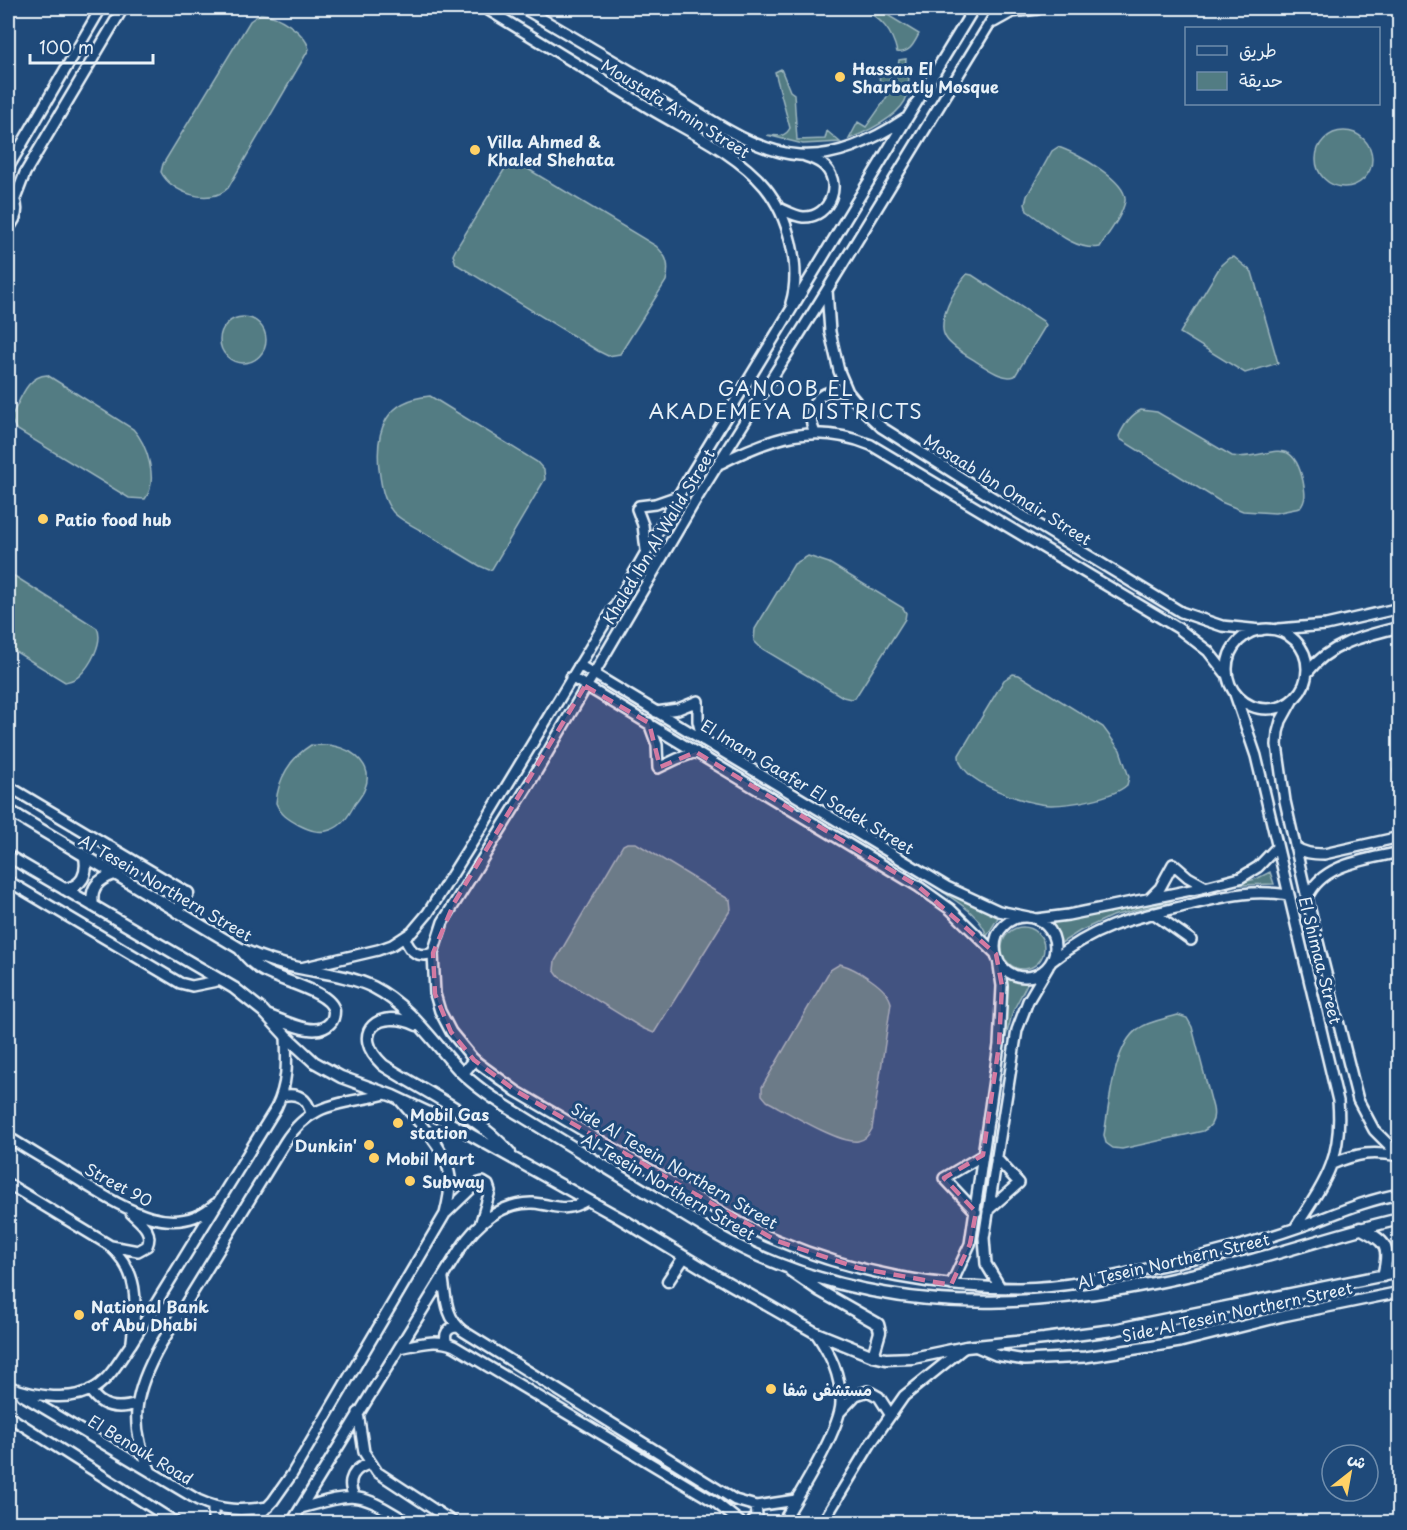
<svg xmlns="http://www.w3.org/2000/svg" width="1407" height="1530" viewBox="0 0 1407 1530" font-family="'Playpen Sans','Playpen Sans Arabic',sans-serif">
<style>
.green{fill:#527c83;stroke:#9db6be;stroke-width:1.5}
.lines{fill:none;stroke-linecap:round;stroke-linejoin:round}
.secondary-casing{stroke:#e8f1f8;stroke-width:14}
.primary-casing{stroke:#e8f1f8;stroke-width:15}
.secondary{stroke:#1f4a7a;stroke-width:9}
.primary{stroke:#1f4a7a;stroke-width:10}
.marked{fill:#d37aa2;fill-opacity:0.2;stroke:#d37aa2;stroke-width:4.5;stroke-dasharray:12 8;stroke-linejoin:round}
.poi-dot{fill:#ffd166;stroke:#1f4a7a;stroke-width:2}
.labels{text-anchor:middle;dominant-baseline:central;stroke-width:6;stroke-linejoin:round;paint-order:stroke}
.poi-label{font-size:16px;font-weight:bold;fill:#e8f1f8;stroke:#1f4a7a;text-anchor:start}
.street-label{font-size:16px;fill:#e8f1f8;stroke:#1f4a7a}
.quarter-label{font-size:20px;letter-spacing:1.5px;fill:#e8f1f8;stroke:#1f4a7a}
</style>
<rect width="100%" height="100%" fill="#1f4a7a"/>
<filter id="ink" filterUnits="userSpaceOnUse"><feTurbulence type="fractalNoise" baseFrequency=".0167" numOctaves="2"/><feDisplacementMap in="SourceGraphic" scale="12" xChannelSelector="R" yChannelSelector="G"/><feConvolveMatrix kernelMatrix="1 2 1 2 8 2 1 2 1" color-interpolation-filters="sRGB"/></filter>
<g filter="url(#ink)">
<path class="green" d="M862,8H876L919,34C914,43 910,54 897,52C892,30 881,19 862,8Z
M260,14C276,13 306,33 309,49L228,188C210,206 171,193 161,172L163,164L250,21Z
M906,59L904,76L909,77C908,83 909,91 907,96C901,116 866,132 849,139L858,122L866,127C882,104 896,90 899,60Z
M781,69L790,91L794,94L797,140L825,139L827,131L840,142L803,144L767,135C777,136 785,138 790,128L775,72Z
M892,72L887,89L880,84L879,74Z
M1316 159a28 28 0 1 1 56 0a28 28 0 1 1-56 0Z
M1058,147C1075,152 1128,181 1125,201C1122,217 1108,233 1100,247C1074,252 1048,225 1027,211L1025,204L1027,196L1052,151Z
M516,164L523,166L656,246C667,256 670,265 666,281L620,354L608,356L598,351L456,264L453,255L456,249L504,170L511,165Z
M1234,257L1252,272L1278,363L1245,373L1180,333L1221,265L1229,258Z
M967,274L972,275L1043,321L1046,325L1015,376C1003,380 990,370 980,364C970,357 953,349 946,338C935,322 956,287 967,274Z
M220 340a23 23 0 1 1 46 0a23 23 0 1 1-46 0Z
M47,375L133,429C147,444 159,481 145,499L129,498L16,429L11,419L12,415C21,399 27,376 47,375Z
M430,396L537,462L544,470L545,479L492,569L489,570L480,566C460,554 440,542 420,530C412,525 400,520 393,512C383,500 381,484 379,469C375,429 386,400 430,396Z
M1141,410L1157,412L1232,456C1267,462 1291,429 1303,481C1305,492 1307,499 1300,508L1275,513L1243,511L1221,502L1120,439L1119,436C1124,425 1130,415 1141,410Z
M808,556L829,563L903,608L906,613L905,619L855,698L851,699L843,697L761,648L754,641L755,629L794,564Z
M8,572L97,628C104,642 90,666 79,676C75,680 69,681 65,682L8,647Z
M1013,674L1019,675L1103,727L1120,750L1129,777L1127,785C1113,798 1071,805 1051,805C1028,805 958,782 959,755L1004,680Z
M311,745C318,746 327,744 334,746C354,750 374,766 365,788C363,794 359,799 355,804C349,815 343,826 330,830C319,834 309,830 299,825C288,819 281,815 276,803C278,779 290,758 311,745Z
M1399,756V806L1393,770Z
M627,843H636L730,900L731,909L654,1033L642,1028L559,977L554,970L555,961L623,845Z
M1270,872L1274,884L1240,885L1239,883L1256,879Z
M945,889L999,916L987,936C980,915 960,904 943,892Z
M1172,896V901L1112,916L1080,931L1058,945L1050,922L1102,914Z
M1002 948a21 21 0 1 1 42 0a21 21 0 1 1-42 0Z
M840,964C855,968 888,987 891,1003L872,1129C869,1135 865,1140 858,1141C839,1144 786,1111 767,1101L762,1095V1087L830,970Z
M1004,975L1028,982L1013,1011L1004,1044L1001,1043L1006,1011Z
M1178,1015L1187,1018L1192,1027L1213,1108C1215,1118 1213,1126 1203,1131L1122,1149L1113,1148L1106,1143L1104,1135C1109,1108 1113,1045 1138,1029C1149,1021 1165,1019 1178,1015Z"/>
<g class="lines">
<defs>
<path id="secondary" d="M485,8C540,41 594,75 649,108C687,131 736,152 765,187C788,215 802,268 791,303
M523,8C570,35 617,63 664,91C702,114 753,152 799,155C836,158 875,139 905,119
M999,8L827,290L695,501L531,781L443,922L433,953L435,994L440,1011L451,1032L474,1060L516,1091C567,1121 619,1152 671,1182C706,1203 741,1226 779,1241C854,1273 938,1288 1019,1288C1071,1288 1123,1274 1173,1263C1218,1253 1262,1240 1305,1225C1337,1213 1366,1200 1400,1194
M994,22L1012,12L1038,9
M8,168L101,8
M8,190C19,202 20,216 8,228
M15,199L25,173L123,8
M781,209C788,212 795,216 803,217C831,218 844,181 822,164C817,160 811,158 805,156
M827,290L830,332L839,371L848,392L863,410L881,427L987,494L1181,612L1222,626L1261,630
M815,433C803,406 820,386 848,392
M721,463C772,437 815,422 871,445L1178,628L1208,651L1227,675
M639,506L655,504L678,496
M637,509L643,525L646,550
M1227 669a40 40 0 1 1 80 0a40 40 0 1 1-80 0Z
M1278,629L1326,625L1400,608
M579,665L947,887L999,911L1028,917
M1307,673C1330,643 1364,636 1400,627
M571,677L919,887L950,909L996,954
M1235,694L1256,756L1338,1101C1343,1159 1325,1182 1295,1228
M1292,701L1281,721L1278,732L1277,745L1285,801L1307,898L1358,1100L1374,1130L1400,1156
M656,712L678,709L698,701V721L703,740
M649,723L657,745L658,768
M658,768L677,759L696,752
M8,786L188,893
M1295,847C1304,853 1312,854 1324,854L1400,837
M8,881L180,983L192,986L222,980
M1150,898L1160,888L1173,864L1188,877L1206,887
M1307,898C1322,863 1367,860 1400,852
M1153,913L1191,940
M995 947a30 30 0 1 1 60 0a30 30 0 1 1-60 0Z
M1037,919L1068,915L1201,888L1240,878L1258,867L1277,847
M405,938C410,953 419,958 433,953
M1052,961C1098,924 1134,918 1189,905C1228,896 1249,889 1289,895
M301,968L378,950L392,945L412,932L428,913L485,822L614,608L678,496L974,8
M282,1096C297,1092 308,1098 311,1114
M8,1137C30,1151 53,1164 75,1178C115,1202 171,1244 215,1204
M1332,1164C1358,1153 1372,1151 1399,1156
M8,1184L109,1245C141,1274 136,1303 132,1341
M988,1210L1019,1183L996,1158
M976,1212L944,1178L983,1155
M446,1213L476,1184L483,1182L488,1185L490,1191L480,1225
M111,1246L138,1251L147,1246C154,1231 140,1222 131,1213
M443,1279C446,1299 446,1318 463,1331L735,1500L756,1506L796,1500
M951,1285L970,1244L999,1045L1002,986L998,959
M1000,1287L986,1264L984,1238L1017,1030L1028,1001L1048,967
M447,1343C443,1334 448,1327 457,1327
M975,1346L996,1355L1025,1360L1085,1357L1180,1342L1283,1316L1400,1292
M399,1348C418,1344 436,1338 454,1346L715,1502L740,1522
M10,1387C34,1396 72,1403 96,1387C111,1377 121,1358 131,1344L276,1108C288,1084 287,1062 286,1036
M90,1390C101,1408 117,1410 137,1404
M22,1395L198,1500C222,1511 242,1511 268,1507
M840,1412L856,1395L868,1391L879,1397L890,1414
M358,1413L364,1452L377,1472L453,1522
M8,1416L175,1522
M151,1472C127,1423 135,1390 161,1344L285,1142C312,1100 342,1105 386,1094
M354,1496C346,1481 353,1467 371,1464
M301,1508C358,1492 358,1492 408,1522
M213,1522V1507
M253,1522L273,1501L292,1474L445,1214C448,1202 451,1189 450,1177C446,1146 417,1122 399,1099
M292,1522L460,1249C476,1224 502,1202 533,1203C557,1205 563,1214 587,1200
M752,1522L757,1515L756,1506
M783,1522C797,1498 842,1427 841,1401C840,1373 831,1356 816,1333
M823,1522L871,1443L904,1396L965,1347"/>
<path id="primary" d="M8,810L239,948C258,957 278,964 299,968C324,973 350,976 373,987C410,1006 433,1042 460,1071C478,1089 500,1103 522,1116C567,1144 613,1171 658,1199C689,1218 719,1238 752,1253C920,1328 1080,1305 1252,1260C1302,1247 1350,1230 1400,1219
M8,856L234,988L263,1011L286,1036L314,1062L341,1077L393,1096L444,1120L620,1218L716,1276L816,1333L873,1356L886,1359L913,1358L966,1347L1044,1339L1113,1330L1400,1272
M64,889C82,887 88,874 85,857
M93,906C90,888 97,880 114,874
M177,912L188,893
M240,949C247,958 254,966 264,971C280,981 331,991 334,1011C334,1015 333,1020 330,1023C316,1039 285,1021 269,1016
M417,1025C380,1007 348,1032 383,1065C426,1093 476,1114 510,1153
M463,1073L474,1060
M1360,1228C1386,1242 1391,1245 1383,1276
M791,1271L820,1291L878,1324L880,1332L873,1356
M668,1281L684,1257"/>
</defs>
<use href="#secondary" class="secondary-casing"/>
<use href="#primary" class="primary-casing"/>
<use href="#secondary" class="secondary"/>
<use href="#primary" class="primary"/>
</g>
</g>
<path class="marked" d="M585,686L649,723L660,767L696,752L919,887L996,954L1002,986L999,1045L983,1155L944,1178L976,1212L970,1244L951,1285L858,1268L777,1241L516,1091L474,1060L451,1032L435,994L433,953L454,903Z"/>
<g class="poi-dot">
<circle cx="840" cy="77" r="6"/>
<circle cx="475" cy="150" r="6"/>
<circle cx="43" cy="519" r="6"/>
<circle cx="398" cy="1123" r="6"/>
<circle cx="369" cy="1145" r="6"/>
<circle cx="374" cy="1158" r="6"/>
<circle cx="410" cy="1181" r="6"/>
<circle cx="79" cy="1315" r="6"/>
<circle cx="771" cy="1389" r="6"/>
</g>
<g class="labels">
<g class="poi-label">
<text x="852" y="68">Hassan El<tspan x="852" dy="18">Sharbatly Mosque</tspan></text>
<text x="487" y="141">Villa Ahmed &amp;<tspan x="487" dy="18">Khaled Shehata</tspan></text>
<text x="55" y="519">Patio food hub</text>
<text x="410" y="1114">Mobil Gas<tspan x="410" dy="18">station</tspan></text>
<text x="357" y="1145" text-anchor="end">Dunkin'</text>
<text x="386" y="1158">Mobil Mart</text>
<text x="422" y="1181">Subway</text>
<text x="91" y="1306">National Bank<tspan x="91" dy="18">of Abu Dhabi</tspan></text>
<text x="783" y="1389">مستشفى شفا</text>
</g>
<g class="street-label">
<text transform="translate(676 108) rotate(32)">Moustafa Amin Street</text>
<text transform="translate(1008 489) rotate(32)">Mosaab Ibn Omair Street</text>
<text transform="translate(658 536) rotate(-59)">Khaled Ibn Al Walid Street</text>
<text transform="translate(808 786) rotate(31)">El Imam Gaafer El Sadek Street</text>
<text transform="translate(166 887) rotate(30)">Al Tesein Northern Street</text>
<text transform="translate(1321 960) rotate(76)">El Shimaa Street</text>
<text transform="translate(675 1165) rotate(30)">Side Al Tesein Northern Street</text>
<text transform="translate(119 1184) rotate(28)">Street 90</text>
<text transform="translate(669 1186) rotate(30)">Al Tesein Northern Street</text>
<text transform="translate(1173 1260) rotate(-13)">Al Tesein Northern Street</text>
<text transform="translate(1237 1311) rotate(-12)">Side Al Tesein Northern Street</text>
<text transform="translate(141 1449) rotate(31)">El Benouk Road</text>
</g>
<g class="quarter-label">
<text x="786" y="388">GANOOB EL<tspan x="786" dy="23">AKADEMEYA DISTRICTS</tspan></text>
</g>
</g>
<rect width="1407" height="1530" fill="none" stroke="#1f4a7a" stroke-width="30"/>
<rect x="15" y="15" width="1377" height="1500" fill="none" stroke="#e8f1f8" stroke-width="2" filter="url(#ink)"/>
<rect x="1185" y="27" width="195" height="78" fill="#1f4a7a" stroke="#6f8dac" stroke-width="1.5"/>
<rect x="1197" y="46" width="30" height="9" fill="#1f4a7a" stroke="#6f8dac" stroke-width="1.5"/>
<text x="1239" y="57" font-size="18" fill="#e8f1f8">طريق</text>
<rect x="1197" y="72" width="30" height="18" fill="#527c83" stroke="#6f8dac" stroke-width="1.5"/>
<text x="1239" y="87" font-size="18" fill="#e8f1f8">حديقة</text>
<g transform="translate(1350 1473) rotate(31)"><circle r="28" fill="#1f4a7a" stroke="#6f8dac" stroke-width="1.5"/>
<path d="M0-4.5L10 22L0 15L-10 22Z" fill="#ffd166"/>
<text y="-9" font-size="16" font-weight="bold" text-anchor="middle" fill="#e8f1f8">ش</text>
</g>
<path d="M30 54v9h123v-9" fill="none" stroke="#e8f1f8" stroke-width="3"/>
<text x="39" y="54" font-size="18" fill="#e8f1f8" stroke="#1f4a7a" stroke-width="4.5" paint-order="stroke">100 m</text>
</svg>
